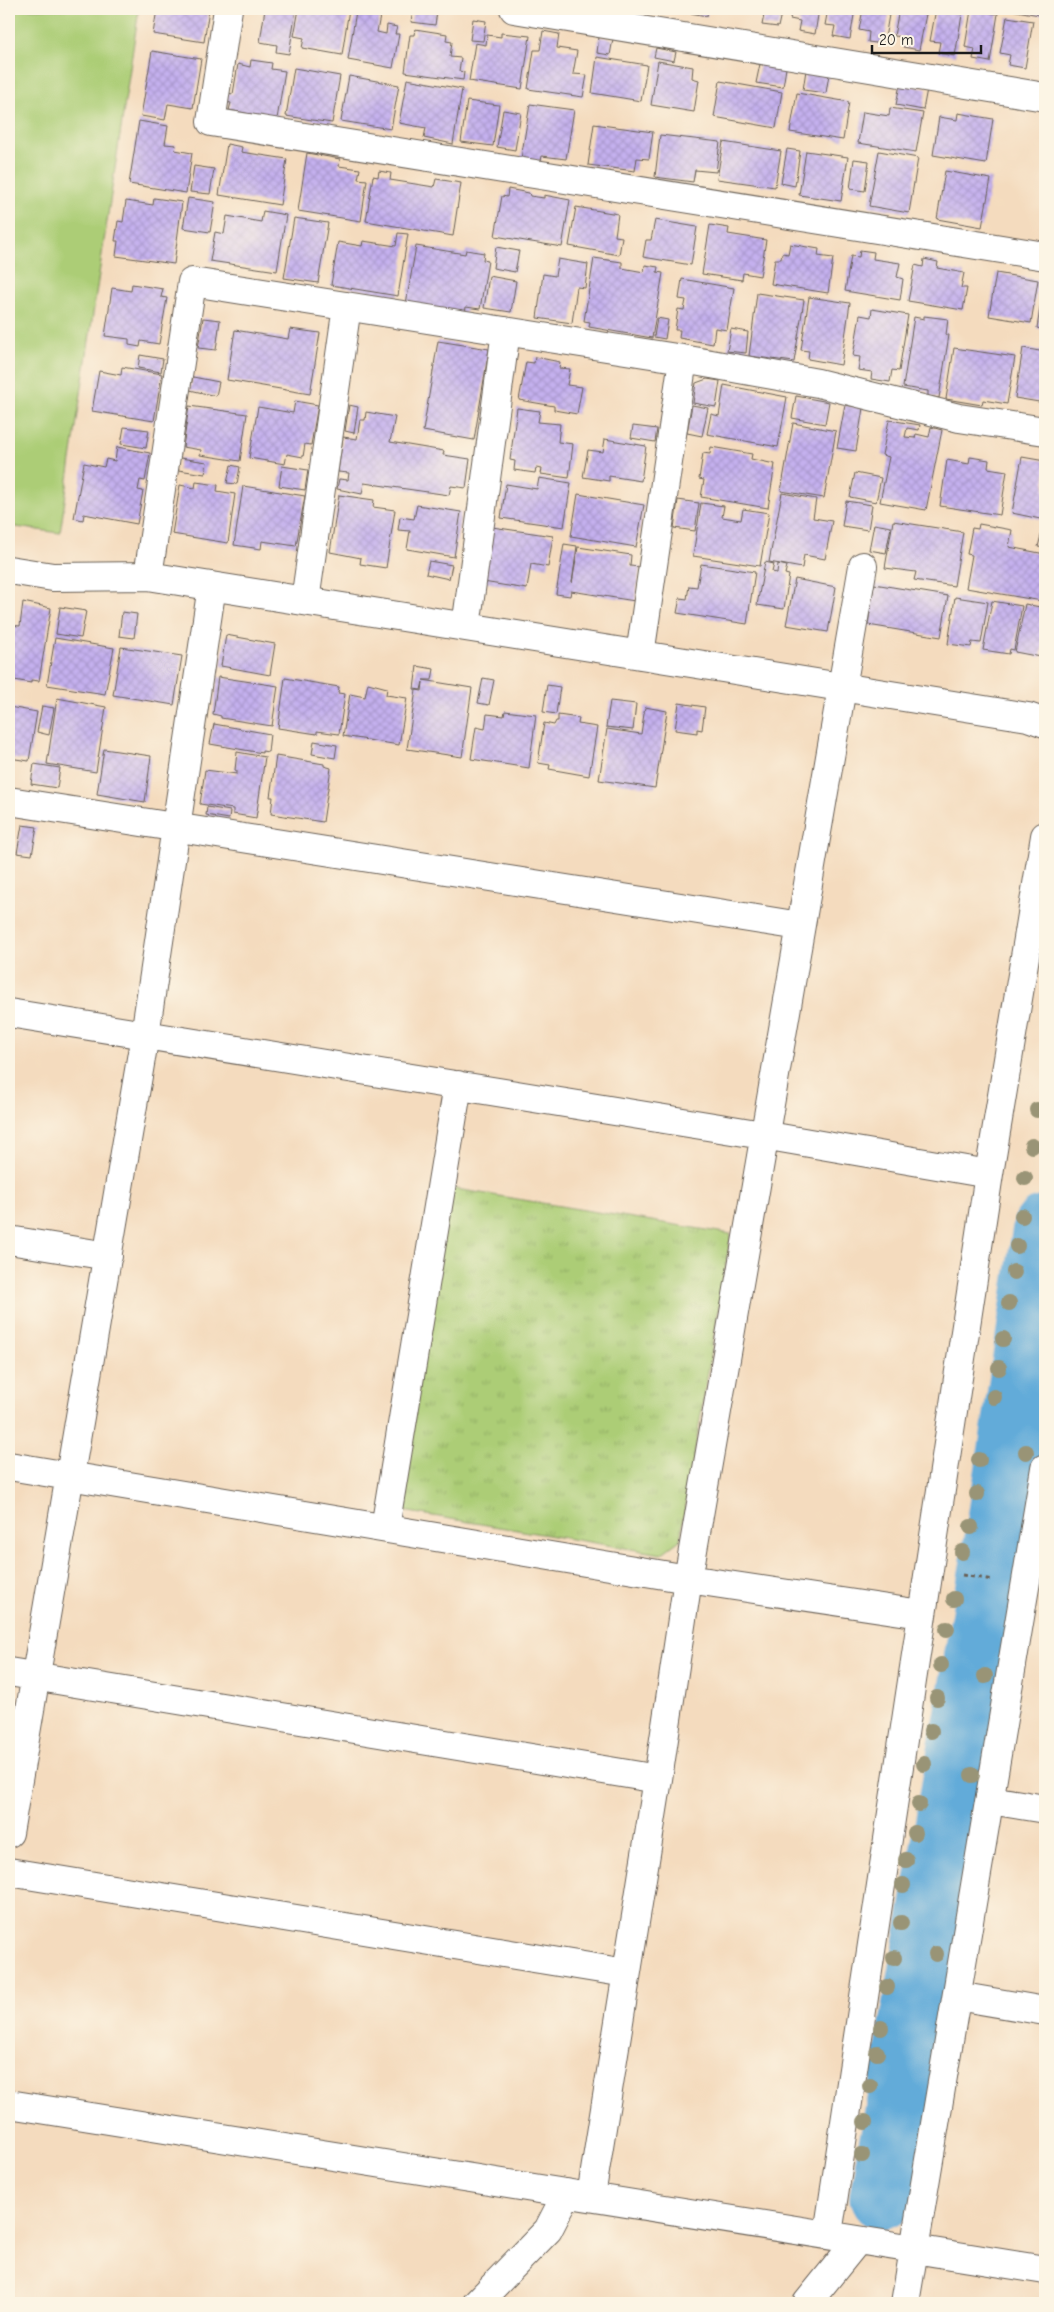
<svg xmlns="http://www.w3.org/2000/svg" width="1054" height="2312" viewBox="0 0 1054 2312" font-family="'Comic Neue',sans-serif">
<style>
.grass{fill:#accd76;stroke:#647449}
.park{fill:url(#park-tufts);stroke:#647449}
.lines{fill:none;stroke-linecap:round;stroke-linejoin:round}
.river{stroke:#62abd9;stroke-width:65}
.building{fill:url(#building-cross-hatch)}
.minor-casing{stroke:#685f55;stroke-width:30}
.path{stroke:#685f55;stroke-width:3;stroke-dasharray:4 4;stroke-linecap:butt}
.minor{stroke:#fff;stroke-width:28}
.tree{fill:#999476}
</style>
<defs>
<pattern id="park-tufts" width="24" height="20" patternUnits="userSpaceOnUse" patternTransform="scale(1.25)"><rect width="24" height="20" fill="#accd76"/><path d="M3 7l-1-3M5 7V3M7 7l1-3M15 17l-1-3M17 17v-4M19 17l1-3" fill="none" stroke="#93af66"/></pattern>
<pattern id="building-cross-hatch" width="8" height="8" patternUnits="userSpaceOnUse" patternTransform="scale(1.25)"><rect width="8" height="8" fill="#c4b0ee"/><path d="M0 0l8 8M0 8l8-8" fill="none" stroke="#a897cc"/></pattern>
</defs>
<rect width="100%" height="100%" fill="#fcf5e5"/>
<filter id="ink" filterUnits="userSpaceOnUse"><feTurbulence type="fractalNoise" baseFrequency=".02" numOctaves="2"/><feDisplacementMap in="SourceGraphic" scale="10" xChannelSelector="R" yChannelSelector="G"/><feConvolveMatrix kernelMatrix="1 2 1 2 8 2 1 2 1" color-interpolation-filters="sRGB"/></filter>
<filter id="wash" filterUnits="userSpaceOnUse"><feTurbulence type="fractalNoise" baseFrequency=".0096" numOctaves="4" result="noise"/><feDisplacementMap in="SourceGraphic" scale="20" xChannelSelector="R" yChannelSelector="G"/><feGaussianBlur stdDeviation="1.12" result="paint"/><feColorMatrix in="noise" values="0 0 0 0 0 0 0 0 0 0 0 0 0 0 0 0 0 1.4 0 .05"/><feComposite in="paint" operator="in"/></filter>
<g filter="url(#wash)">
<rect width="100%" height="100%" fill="#f4dbbe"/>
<path class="grass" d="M9,9H139L60,533L9,526Z"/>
<path class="park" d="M450,1188L731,1234L680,1540L661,1554L397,1510Z"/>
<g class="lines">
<path class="river" d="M882,2197L996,1545L1045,1228"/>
</g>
<g id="blocks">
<path class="building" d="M157,9H209L204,42L153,34Z
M265,9H296L289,54L276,52L277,45L260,42Z
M299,9H349L342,55L302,48L304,38L294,36Z
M413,9L437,12L435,25L411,22Z
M690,9H708L707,16L690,13Z
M754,9H782L778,27L762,25L764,15L754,13Z
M792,9H819L815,34L798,31L800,21L790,19Z
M828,9H855L850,39L833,36L835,26L825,25Z
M863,9H890L884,44L868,42L869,32L859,30Z
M899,9H927L919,50L903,47L904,37L894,36Z
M936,9H963L955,56L938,53L940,42L930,41Z
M1011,9H1045V16L1011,10Z
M971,10L998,14L990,62L973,59L975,49L965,47Z
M356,11L380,16L377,32L386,34L387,25L397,27L395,34H399L393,68L348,60Z
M1007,17L1033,21L1025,68L1008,65L1010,55L1000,53Z
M473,19L486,21L483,41L470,40Z
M415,29L447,34L446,41L452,42L450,57L461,58L459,71L464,72L463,80L405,72L410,35H414Z
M543,31L559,34L557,48L577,51L573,74L587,75L583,97L528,89L534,50H540Z
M501,33L530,36L522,89L469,81L475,43L486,45L487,35L501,37Z
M599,37L613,39L610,55L597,53Z
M656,48L676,52L674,61L654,57Z
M152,51L201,59L193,108L168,104L165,120L141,116Z
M597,57L647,65L641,101L592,93Z
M251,60L272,63L271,69L285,71L277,119L229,110L231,103L226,102L227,93L233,94L238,64L250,67Z
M658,61L693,67L692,78L699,80L694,112L651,105Z
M760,64L786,68L783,87L756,83Z
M294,68L340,76L332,123L286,116Z
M806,70L829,74L826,93L803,90Z
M349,76L399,85L391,129L341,121Z
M407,79L462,89L453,144L424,138L426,128L399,123Z
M720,81L782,92L776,128L714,117Z
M900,84L927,89L923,110L896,105Z
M797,93L849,102L843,140L790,132Z
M467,101L499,105L493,146L461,142Z
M530,104L574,110L566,159L542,156L541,161L521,159Z
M890,108L923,113L916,152L858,143L863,112L889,116Z
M503,110L521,113L515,150L497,147Z
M958,113L993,119L986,164L933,155L939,117L957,120Z
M139,121L168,126L165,144L176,145L175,150L192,153L186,193L129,184Z
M594,124L653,132L649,159L637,158L635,171L588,165Z
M660,135L720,142L716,172L695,170L693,182L655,177Z
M723,142L781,151L775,187L717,179Z
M227,144L242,147L241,152L287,159L280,205L219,195Z
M787,149L800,151L795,186L781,183Z
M806,151L848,157L841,201L799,195Z
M879,151L918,158L909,213L869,206Z
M307,153L340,159L339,166L360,169L358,179L367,180L361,221L298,211Z
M854,159L869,161L865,191L850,189Z
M194,166L214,169L210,194L190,192Z
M379,171L391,173L390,180L434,187L436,179L461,183L453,236L366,221L373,176L378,177Z
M945,171L991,179L982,227L937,219Z
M508,189L529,193L530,196L544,198V195L570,200L562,247L495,236L502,196L507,197Z
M154,198L182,202L174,264L116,256L118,241H115L118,221L123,222L126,201L153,205Z
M188,198L215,202L210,232L183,228Z
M576,207L618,214L615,236L622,237L619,255L569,246Z
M263,211L286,215L277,271L210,261L215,232L224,234L227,216L261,222Z
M294,218L328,223L318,283L284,278Z
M655,220L697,227L691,265L643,257L646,240H651Z
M710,225L729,228L728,234L766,240L760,276L743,273L742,280L702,274Z
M398,233L408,234L398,296L331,285L338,242L362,246L363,241L396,246Z
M790,244L819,249L818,256L833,258L828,293L771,284L775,259H781L782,253L788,254Z
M416,246L465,254L466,250L484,253L483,260L488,261L480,309L466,307L465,314L406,304Z
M496,247L519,251L515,272L493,268Z
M860,250L874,252L873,259L900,263L897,277L903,279L900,300L845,291L851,256L859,257Z
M594,258L622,262V268L644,272L645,265L658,267L657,272L663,273L652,338L589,327L590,322L584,321Z
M558,259L588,264L585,288L577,287L572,323L537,318L543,274L555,276Z
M924,259L938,262L937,268L964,273L961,288H967L963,310L908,301L915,265L923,267Z
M996,273L1038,280L1031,323L989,316Z
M489,276L516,281L511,312L484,308Z
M682,279L734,288L727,330L715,328L713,344L679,338L680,330H675L678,309L684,310L686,300L679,299Z
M1044,282H1045V330L1037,328Z
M132,284L163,289L161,297L167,298L159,344L141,341L140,347L129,345V339L105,336L112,288L131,291Z
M757,293L804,300L794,362L749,356Z
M809,297L850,303L841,365L808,359L809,351L801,350Z
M872,309L908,315L899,371L892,370L890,382L871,379L872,372L858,370L860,357L853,356L860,315L871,317Z
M924,316L948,319L946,335H949L939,398L928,396V391L903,387L914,317L924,319Z
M203,318L220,320L216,350L198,348Z
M657,318L668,320L665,339L654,337Z
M290,329L320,333L310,394L227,380L235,330L288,339Z
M731,329L748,332L746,353L727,351Z
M438,341L489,349L474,440L423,431Z
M954,348L1015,357L1007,404L983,400L982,405L946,399Z
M1023,348L1045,352V403L1015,398Z
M140,355L163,359L161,372L138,368Z
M535,357L560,362L559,368L570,369L567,385L582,387L577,414L554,410V406L519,400L526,362L534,363Z
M122,367L162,374L154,421L92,411L99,371L121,375Z
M193,377L219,382L216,396L190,390Z
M707,379L720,381L716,407L693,403L696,383Z
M724,385L787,397L778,447L707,434L711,414L719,416Z
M796,396L829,402L825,424L792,418Z
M295,401L318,405L311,445L305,444L303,457L287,454L285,464L249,458L258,407L293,413Z
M349,405L358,407L354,433L345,431Z
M692,405L708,408L702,436L687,433Z
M845,405L863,408L856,451L837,448Z
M189,406L247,414L240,461L200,455L201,450L183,447Z
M517,408L540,411L538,422L560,424L558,442L573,444L569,478L541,474L542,469L536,468L535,473L514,470L515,461L510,460Z
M366,412L395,417L390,442L444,451L443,455L470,459L466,488L451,486L449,495L364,483L362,494L337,489L339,479L348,480L349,473L338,472L343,437L357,439L360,420H365Z
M889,420L920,425L919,430L907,428L905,437L915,438L916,434L929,437L931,427L942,430L926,510L880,502L889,457L882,455Z
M793,423L836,431L824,498L781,491Z
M633,426L657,429L655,442L631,438Z
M124,427L149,430L146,448L121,444Z
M605,439L646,446L641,481L609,476V481L583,477L588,450L603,452Z
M117,447L150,453L145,481L140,480L138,490L143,491L137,524L84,514L83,520L74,518L84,463L104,467L106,459L115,461Z
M711,447L752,454L751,459L775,464L768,508L701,497L704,480L699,479L703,453L710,454Z
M970,457L989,460L988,468L1007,471L1000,515L940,506L947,460L969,464Z
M1022,457L1045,461V520L1012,513Z
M180,458L207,462L205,474L178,470Z
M231,465L240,467L237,484L227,483Z
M282,466L308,470L305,490L279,486Z
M855,473L881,478L876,502L850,497Z
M539,478L571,483L564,527L501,518L506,484L537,489Z
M196,482L218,485L217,491L235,494L228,543L172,534L180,485L195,488Z
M243,486L305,496L296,546L262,541L261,549L234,545Z
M782,493L816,499L813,518L832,521L825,559L804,555L802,568L769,562Z
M578,494L644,505L636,547L571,536Z
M339,495L374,500L373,507L395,510L386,568L360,564L361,558L330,552Z
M678,500L699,503L695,531L674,528Z
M846,501L872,505L868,530L842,526Z
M701,503L724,506L722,517L741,520L743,509L769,513L760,566L693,556Z
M417,505L461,512L454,557L407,549L410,531L398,530L400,517L414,519Z
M893,521L963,532L954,586L914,580L916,572L885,568Z
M874,524L891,527L886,553L869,550Z
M979,524L1012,530L1009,547L1045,554V581L1042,601L966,588L972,555L967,554L972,528L978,529Z
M492,527L553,536L548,567L531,564L527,589L483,582Z
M1041,535L1045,536V548L1038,547Z
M564,544L577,546L572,583L578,547L631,555L630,566L640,567L635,601L571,591L570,596L556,594Z
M429,561L452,565L449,579L426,574Z
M765,562L774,564L772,572L777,573L778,564L787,566L785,574L789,575L784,609L757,605Z
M701,564L755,572L747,624L677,613L680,598L687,599L689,586L697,587Z
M795,579L836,587L828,632L786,625Z
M874,584L948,596L941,637L868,625Z
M955,597L988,602L981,643L972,642L971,647L948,644Z
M992,601L1022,606L1014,650L1010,649L1009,654L983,650Z
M23,602L51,608L39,681L31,680V683L9,679V625L20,626Z
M1025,604L1045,608V634L1041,657L1015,652Z
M60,607L86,611L81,638L56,634Z
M122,612L137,614L134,638L119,636Z
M226,635L275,644L270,675L221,666Z
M55,638L114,648L105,694L47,685Z
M121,647L182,656L174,705L113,695Z
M417,666L434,669L432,680H423L472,688L462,757L407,749L416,690L422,691L423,682L421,690L414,689Z
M218,677L278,686L272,726L221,718V716L213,714Z
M285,678L339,687L338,693L345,694L339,734L317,731V734L278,728Z
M483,678L494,680L489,705L478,703Z
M368,683L387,688L386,695L407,698L399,745L343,736L350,694L365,697Z
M547,685L560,687L556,714L543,712Z
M57,698L106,707L96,772L47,764Z
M610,701L636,704L633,730L606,727Z
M679,703L705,707L702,730L697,729V733L675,730Z
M42,706L54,708L49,735L37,732Z
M9,707L37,712L29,761L9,758Z
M645,707L667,711L655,788L599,780L607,729L641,734Z
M505,711L536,715L529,768L471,759L476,727L485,729L487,714L504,716Z
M558,715L579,718L578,724L597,727L589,776L549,769L550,765L538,763L544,723L554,725L556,721H558Z
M214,724L270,734L268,752L262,751V753L210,744Z
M314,741L337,745L335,758L312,754Z
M104,749L151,756L145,802L97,794Z
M237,752L265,757L256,818L233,814V809L200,804L205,770L237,774V771L235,770Z
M276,756L324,764V766L331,768L323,822L271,814L273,797H270Z
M34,764L60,768L57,788L31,784Z
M207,807L230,811L229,819L206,815Z
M22,825L37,827L32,855L17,853Z"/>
</g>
</g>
<g filter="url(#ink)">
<use href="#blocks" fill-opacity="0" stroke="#685f55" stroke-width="1"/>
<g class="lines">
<defs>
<path id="minor" d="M228,9L211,122L1045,256
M514,9L1045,97
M9,570L53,577L148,576L1028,717L1045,723
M148,576L192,282L683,359L818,383L959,418L1045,431
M305,601L347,306
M466,627L506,331
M640,655L683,359
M9,801L800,926
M9,1013L763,1135L989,1174
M9,1240L108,1256
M9,1466L688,1579L921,1614
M385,1528L458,1085
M9,1672L658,1779
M990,1800L1045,1809
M9,1833L145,1035L212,586
M9,1872L626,1973
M957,1996L1045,2011
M9,2104L1045,2270
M591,2196L658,1779L688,1579L863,566
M828,2234L989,1174L1045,836
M477,2303L548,2230L567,2193
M807,2303L858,2240
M905,2303L1045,1468"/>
</defs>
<use href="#minor" class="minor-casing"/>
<path class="path" d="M962,1575L993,1580"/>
<use href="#minor" class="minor"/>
</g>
<g class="tree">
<circle cx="1037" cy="1110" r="8"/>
<circle cx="1032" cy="1146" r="8"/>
<circle cx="1025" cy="1178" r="8"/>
<circle cx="1022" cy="1216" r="8"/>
<circle cx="1017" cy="1246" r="8"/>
<circle cx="1014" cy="1272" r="8"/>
<circle cx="1009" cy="1303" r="8"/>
<circle cx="1003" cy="1339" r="8"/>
<circle cx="999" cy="1368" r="8"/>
<circle cx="994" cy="1397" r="8"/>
<circle cx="1026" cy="1452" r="8"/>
<circle cx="979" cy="1460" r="8"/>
<circle cx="977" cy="1494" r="8"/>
<circle cx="971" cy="1527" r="8"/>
<circle cx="962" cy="1552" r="8"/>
<circle cx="954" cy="1599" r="8"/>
<circle cx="947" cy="1629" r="8"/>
<circle cx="941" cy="1665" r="8"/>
<circle cx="985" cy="1676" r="8"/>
<circle cx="937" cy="1698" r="8"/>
<circle cx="931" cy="1731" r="8"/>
<circle cx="924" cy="1764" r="8"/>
<circle cx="972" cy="1775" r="8"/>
<circle cx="919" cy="1804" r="8"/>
<circle cx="915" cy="1833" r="8"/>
<circle cx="906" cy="1860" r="8"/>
<circle cx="903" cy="1885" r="8"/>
<circle cx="901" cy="1923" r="8"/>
<circle cx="936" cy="1954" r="8"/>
<circle cx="894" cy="1958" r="8"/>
<circle cx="887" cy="1987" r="8"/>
<circle cx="881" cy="2028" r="8"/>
<circle cx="877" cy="2053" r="8"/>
<circle cx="870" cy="2086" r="8"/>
<circle cx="865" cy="2122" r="8"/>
<circle cx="862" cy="2155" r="8"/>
</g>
</g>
<rect width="1054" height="2312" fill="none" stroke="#fcf5e5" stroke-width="30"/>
<path d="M872 45v8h109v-8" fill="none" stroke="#1c1c1c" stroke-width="2.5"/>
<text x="879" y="45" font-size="15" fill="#1c1c1c" stroke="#fcf5e5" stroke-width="4" paint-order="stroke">20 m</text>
</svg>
